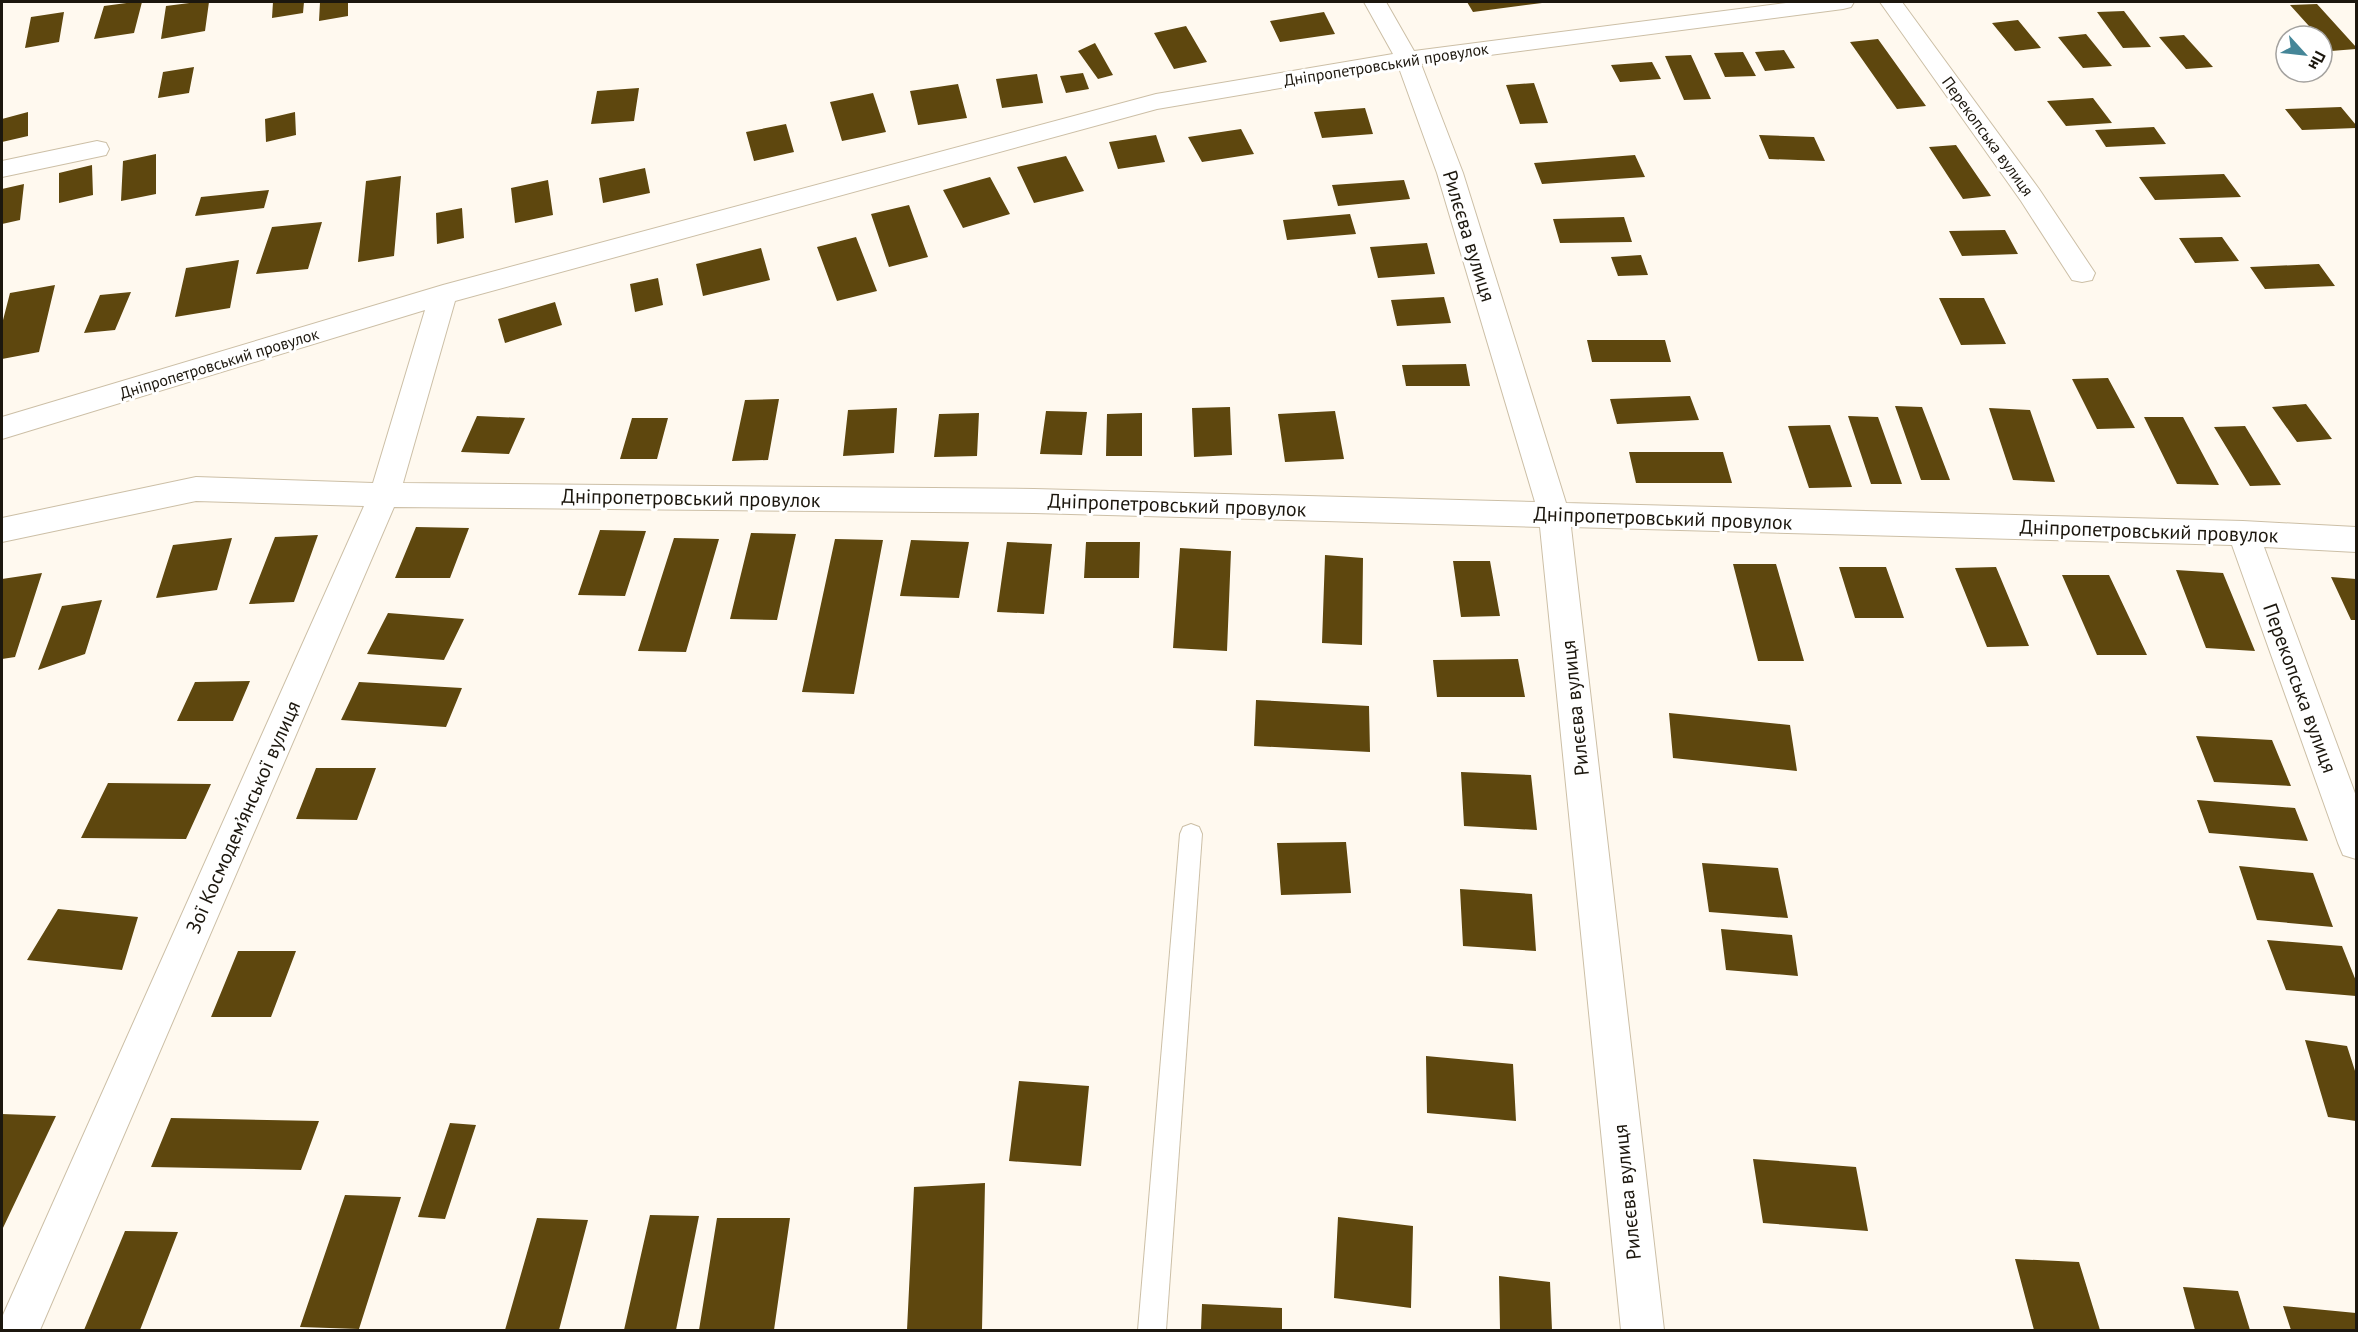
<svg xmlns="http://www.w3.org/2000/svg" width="2358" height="1332" viewBox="0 0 2358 1332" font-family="'PT Sans',sans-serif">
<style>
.building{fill:#5e470e}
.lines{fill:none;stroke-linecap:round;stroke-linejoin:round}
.lane-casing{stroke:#ccbfa6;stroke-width:2}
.street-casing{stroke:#ccbfa6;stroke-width:2}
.lane{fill:#fff;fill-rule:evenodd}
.street{fill:#fff;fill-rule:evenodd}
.labels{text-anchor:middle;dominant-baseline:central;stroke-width:6;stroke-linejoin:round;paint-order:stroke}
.far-street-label{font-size:16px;fill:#1c170e;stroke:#fff}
.street-label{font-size:20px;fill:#1c170e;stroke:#fff}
</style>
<rect width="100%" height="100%" fill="#fff9ef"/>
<path class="building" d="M134,2H142L134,33L94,39L104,6Z
M197,2H209L205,31L161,39L166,6Z
M273,2H304L303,13L272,18Z
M320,2H348V16L319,21Z
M1467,2H1542V3L1473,12Z
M2317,4L2356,47V49L2331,51L2322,40V36H2318L2290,5Z
M2124,11L2151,47L2123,48L2097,12Z
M64,12L59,42L25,48L31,17Z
M1324,12L1335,34L1280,42L1270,21Z
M2018,20L2041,48L2015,51L1992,23Z
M1186,26L1207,62L1174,69L1154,33Z
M2086,34L2112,66L2083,68L2058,37Z
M2184,35L2213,67L2186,69L2159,37Z
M1878,39L1926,106L1897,109L1850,42Z
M1095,43L1113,75L1098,79L1078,51Z
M1784,50L1795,68L1765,71L1755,52Z
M1743,52L1756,76L1725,77L1714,53Z
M1691,55L1711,99L1684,100L1665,56Z
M1652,62L1661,79L1620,82L1611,65Z
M194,67L189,93L158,98L163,72Z
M1083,73L1089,89L1066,93L1060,76Z
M1037,74L1043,103L1002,108L996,79Z
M1534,83L1548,123L1520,124L1506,85Z
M958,84L967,118L918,125L910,91Z
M639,88L634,121L591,124L597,91Z
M873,93L886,132L842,141L830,102Z
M2093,98L2112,123L2066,126L2047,101Z
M2341,107L2356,125V128L2302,130L2285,109Z
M1365,108L1373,134L1322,138L1314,112Z
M28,112V136L2,142V119Z
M295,112L296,135L266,142L265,119Z
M786,124L794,152L754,161L746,132Z
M2154,127L2166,144L2106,147L2095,130Z
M1241,129L1254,154L1202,162L1188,137Z
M1156,135L1165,162L1118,169L1109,142Z
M1759,135L1814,137L1825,161L1769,159Z
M1956,145L1991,196L1963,199L1929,147Z
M156,154V194L121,201L123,161Z
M1635,155L1645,177L1542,184L1534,163Z
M1066,156L1084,191L1034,203L1017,167Z
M92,165L93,195L59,203V173Z
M645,168L650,193L603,203L599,178Z
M2224,174L2241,197L2155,200L2139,177Z
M401,176L394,256L358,262L366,181Z
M990,177L1010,214L963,228L943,190Z
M548,180L553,215L515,223L511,188Z
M1404,180L1410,199L1338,206L1332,185Z
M24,184L20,220L2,224V189Z
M269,190L264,208L195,216L201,197Z
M909,205L928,257L889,267L871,214Z
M462,208L464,238L437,244L436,213Z
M1350,214L1356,234L1287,240L1283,220Z
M1624,217L1632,242L1560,243L1553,219Z
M322,222L308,269L256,274L272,227Z
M2005,230L2018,254L1962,256L1949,231Z
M856,237L877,291L837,301L817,247Z
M2222,237L2239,261L2195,263L2179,238Z
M1427,243L1435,274L1378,278L1370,247Z
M761,248L770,280L703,296L696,264Z
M1641,255L1648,275L1618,276L1611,257Z
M239,260L230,308L175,317L186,268Z
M2319,264L2335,286L2265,289L2250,267Z
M658,278L663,305L635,312L630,284Z
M55,285L39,352L2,359V324L10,293Z
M131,292L115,330L84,333L100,295Z
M1444,297L1451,323L1397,326L1391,300Z
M1939,298H1984L2006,344L1961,345Z
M555,302L562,325L505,343L498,319Z
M1587,340H1665L1671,362H1592Z
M1466,364L1470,386H1406L1402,365Z
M2108,378L2135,428L2097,429L2072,379Z
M1690,396L1699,420L1617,424L1610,399Z
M779,399L768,460L732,461L745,400Z
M2306,404L2332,439L2297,442L2272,407Z
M1895,406L1922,407L1950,480H1921Z
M1230,407L1232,455L1194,457L1192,408Z
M897,408L894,453L843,456L848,410Z
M1989,408L2030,410L2055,482L2013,480Z
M1046,411L1087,412L1082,455L1040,454Z
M1335,411L1344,459L1285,462L1278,414Z
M979,413L977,456L934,457L939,414Z
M1142,413V456H1106L1107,414Z
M477,416L525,418L509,454L461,452Z
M1848,416L1878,417L1902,484H1871Z
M2144,417H2183L2219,485L2177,484Z
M632,418H668L657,459H620Z
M1830,425L1852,487L1809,488L1788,426Z
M2245,426L2281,485L2250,486L2214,427Z
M1629,452H1723L1732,483H1636Z
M416,527L469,528L450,578H395Z
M600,530L646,531L625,596L578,595Z
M751,533L796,534L777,620L730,619Z
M318,535L294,602L249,604L275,537Z
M232,538L217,590L156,598L173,545Z
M674,538L719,539L686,652L638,651Z
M835,539L883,540L854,694L802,692Z
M911,540L969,542L959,598L900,596Z
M1007,542L1052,544L1044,614L997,612Z
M1086,542H1140L1139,578H1084Z
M1180,548L1231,551L1227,651L1173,648Z
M1325,555L1363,558L1362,645L1322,643Z
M1453,561H1490L1500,616L1461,617Z
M1733,564H1776L1804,661H1758Z
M1839,567H1886L1904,618H1855Z
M1996,567L2029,646L1987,647L1955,568Z
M2176,570L2223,573L2255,651L2206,648Z
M42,573L15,657L2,659V579Z
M2062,575H2109L2147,655H2097Z
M2331,577L2356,579V620H2351Z
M102,600L85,654L38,670L62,606Z
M388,613L464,619L444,660L367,654Z
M1518,659L1525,697H1437L1433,660Z
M250,681L233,721H177L195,682Z
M359,682L462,688L446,727L341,720Z
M1256,700L1369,706L1370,752L1254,746Z
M1669,713L1790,725L1797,771L1673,758Z
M2196,736L2272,740L2291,786L2214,782Z
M316,768H376L357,820L296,819Z
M1461,772L1531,775L1537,830L1464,826Z
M108,783L211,784L186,839L81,838Z
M2197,800L2295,808L2308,841L2209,833Z
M1346,842L1351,893L1281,895L1277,843Z
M1702,863L1778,868L1788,918L1709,912Z
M2239,866L2313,873L2333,927L2257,920Z
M1460,889L1532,894L1536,951L1463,946Z
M58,909L138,917L122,970L27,960Z
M1721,929L1792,935L1798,976L1726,970Z
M2267,940L2342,946L2356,981V996L2286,990Z
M238,951H296L271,1017H211Z
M2305,1040L2347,1046L2356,1074V1121L2328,1117Z
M1426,1056L1513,1064L1516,1121L1427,1113Z
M1019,1081L1089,1086L1081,1166L1009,1161Z
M2,1114L56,1116L2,1230Z
M171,1118L319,1121L301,1170L151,1167Z
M450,1123L476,1125L445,1219L418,1217Z
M1753,1159L1856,1167L1868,1231L1763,1223Z
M985,1183L982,1330H907L914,1187Z
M345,1195L401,1197L359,1329L300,1327Z
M650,1215L699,1216L676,1330H624Z
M1338,1217L1413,1226L1411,1308L1334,1298Z
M537,1218L588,1220L559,1330H505Z
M717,1218H790L774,1330H699Z
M125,1231L178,1232L140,1330H84Z
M2015,1259L2079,1262L2100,1330H2034Z
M1499,1276L1550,1282L1552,1330H1500Z
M2183,1287L2238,1291L2250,1330H2195Z
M1202,1304L1282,1308V1330H1201Z
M2283,1306L2356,1313V1330H2291Z"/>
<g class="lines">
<defs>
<path id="lane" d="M1191,824L1199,827L1202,834L1166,1330H1138L1180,834L1183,827Z"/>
<path id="street" d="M1364,2H1386L1414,51L1794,2H1854L1851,7L1843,9L1421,64L1463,173L1566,503L2243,521L2356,527V552L2264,547L2356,796V859L2343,855L2338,843L2232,545L1571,527L1664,1330H1621L1540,527L1034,513L394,507L40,1330H2L3,1315L364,506L196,501L2,542V518L196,477L373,483L425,310L2,439V417L443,285L1156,94L1393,54ZM1399,68L1437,173L1535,502L1034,489L403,483L455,301L1157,109Z
M1880,2H1902L2039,189L2095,273L2092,280L2082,282L2072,280L2021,201Z
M97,141L106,143L109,149L106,155L2,177V161Z"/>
</defs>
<use href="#lane" class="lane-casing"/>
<use href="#street" class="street-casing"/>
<use href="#lane" class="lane"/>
<use href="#street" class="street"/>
</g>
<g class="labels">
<g class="far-street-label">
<text transform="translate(1386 64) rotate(-9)">Дніпропетровський провулок</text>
<text transform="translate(1988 136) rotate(54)">Перекопська вулиця</text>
<text transform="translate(219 363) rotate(-17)">Дніпропетровський провулок</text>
</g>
<g class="street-label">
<text transform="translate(1469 236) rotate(73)">Рилєєва вулиця</text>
<text transform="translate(691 498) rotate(1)">Дніпропетровський провулок</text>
<text transform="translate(1177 505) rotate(2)">Дніпропетровський провулок</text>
<text transform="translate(1663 518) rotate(2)">Дніпропетровський провулок</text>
<text transform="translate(2149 531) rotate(2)">Дніпропетровський провулок</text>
<text transform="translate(2300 688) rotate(70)">Перекопська вулиця</text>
<text transform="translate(1575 708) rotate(-96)">Рилєєва вулиця</text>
<text transform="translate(243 817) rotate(-66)">Зої Космодем’янської вулиця</text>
<text transform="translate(1627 1192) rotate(-96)">Рилєєва вулиця</text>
</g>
</g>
<rect width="2358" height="1332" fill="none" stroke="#1c170e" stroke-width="6"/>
<g transform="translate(2304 54) rotate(117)"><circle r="28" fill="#ffffff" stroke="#a4a29f" stroke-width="1.5"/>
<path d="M0-4.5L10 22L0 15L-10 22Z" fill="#458698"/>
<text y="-9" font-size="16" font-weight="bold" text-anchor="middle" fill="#1c170e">Пн</text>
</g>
</svg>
